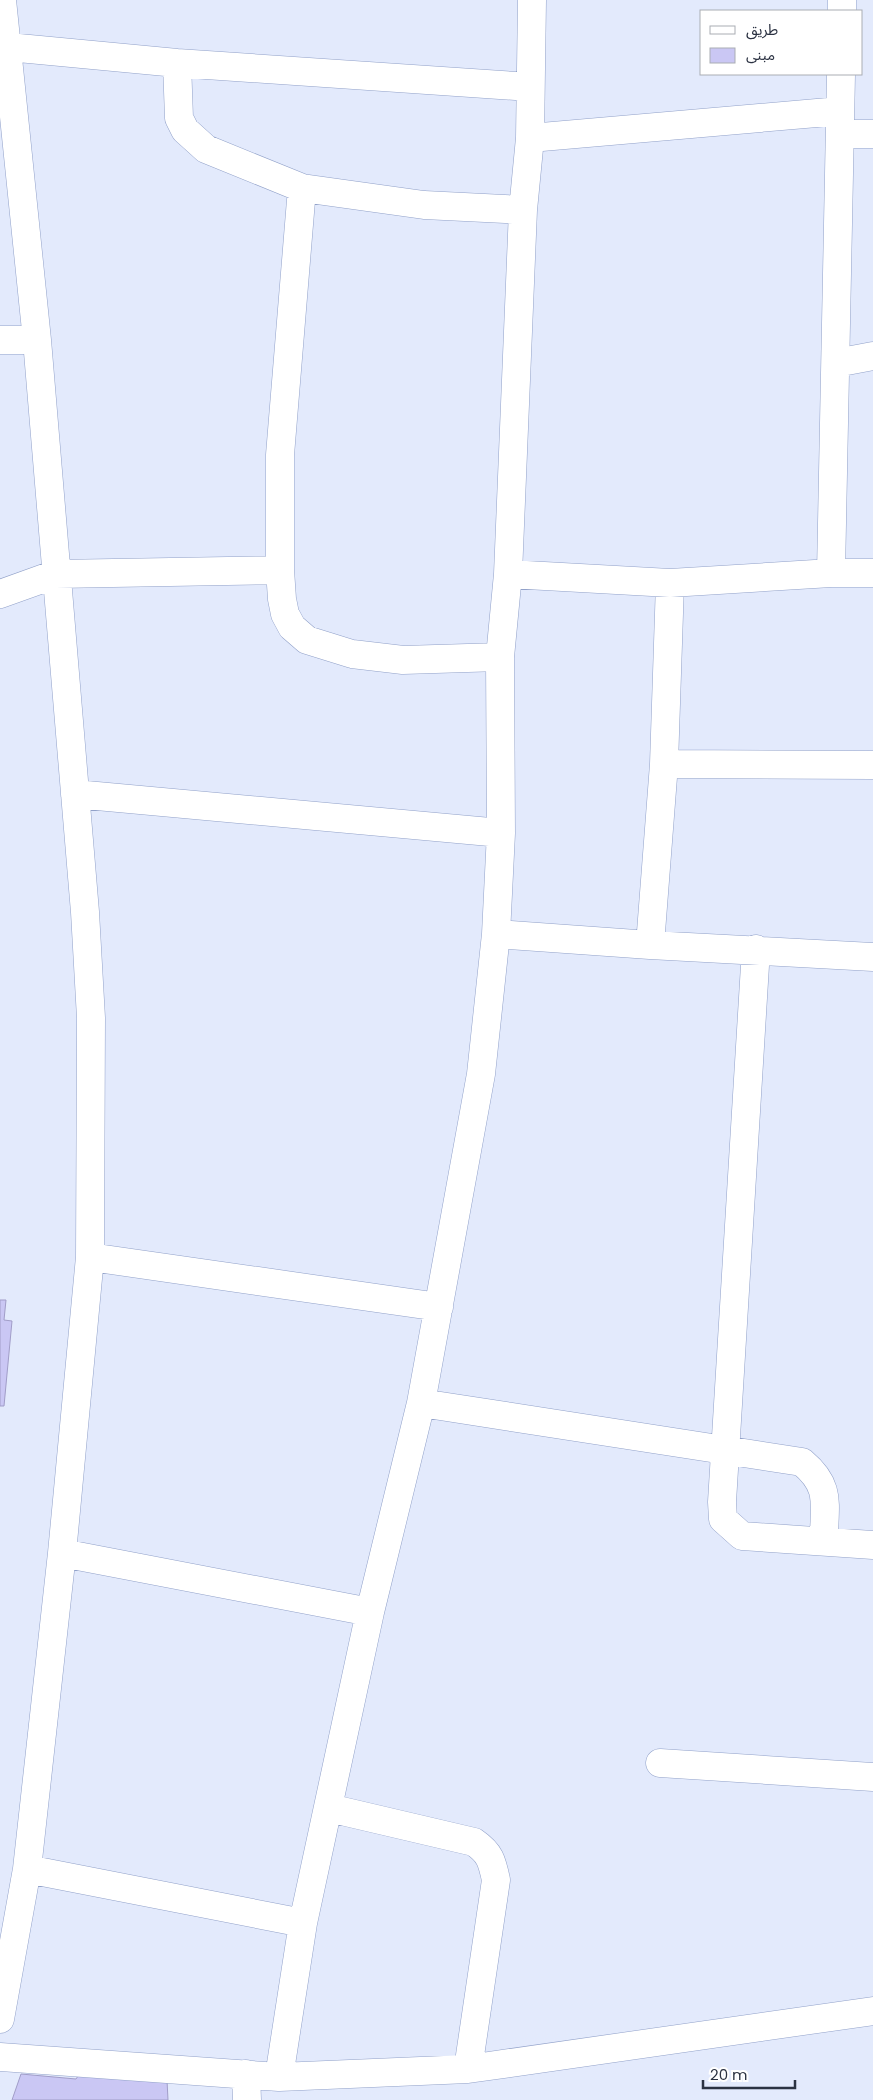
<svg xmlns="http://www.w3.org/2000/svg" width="873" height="2100" viewBox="0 0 873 2100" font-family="Poppins,'Noto Sans Arabic',sans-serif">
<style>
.building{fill:#cac7f4;stroke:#a19dc8}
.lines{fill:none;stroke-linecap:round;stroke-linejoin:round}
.minor-casing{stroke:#91a1c9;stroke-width:29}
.minor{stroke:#fff;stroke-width:28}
</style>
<rect width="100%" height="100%" fill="#e3eafc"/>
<path class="building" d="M0,1300H6L4,1320L12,1321L4,1406H0Z
M86,2064L167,2080L168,2100H12L21,2074L76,2079Z"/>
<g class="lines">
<defs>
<path id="minor" d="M842,11V0
M8,47L177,63L530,87
M177,63L179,118L185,130L206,149L302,188L424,205L523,210
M840,134H873
M530,138L840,111
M302,188L280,455V570L282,599L285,614L292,627L307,640L352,654L403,660L500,657
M0,340H37
M836,363L873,356
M831,573L841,74
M508,574L670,583L831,573H873
M0,594L56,574L280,570
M664,764L873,765
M75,794L501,833
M496,934L650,945L873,957
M650,945L664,764L670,583
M756,949L722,1502L723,1519L742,1536L873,1545
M90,1257L439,1307
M421,1403L802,1462C832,1487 824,1504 824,1540
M62,1553L370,1612
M660,1763L873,1777
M329,1808L474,1842C490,1853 492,1861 496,1880L468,2069
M27,1869L303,1923
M0,2019L27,1869L62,1553L90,1257L91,1018L85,912L37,340L2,0
M0,2057L279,2077L468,2069L873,2011
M246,2074L247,2100
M279,2077L303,1923L370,1612L421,1403L481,1074L496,934L501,833L500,657L508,574L523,210L530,138L532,0"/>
</defs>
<use href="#minor" class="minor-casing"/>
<use href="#minor" class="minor"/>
</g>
<rect x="700" y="10" width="162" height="65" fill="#ffffff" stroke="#aaadb3"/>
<rect x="710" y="26" width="25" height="8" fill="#ffffff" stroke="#aaadb3"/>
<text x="746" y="35" font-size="15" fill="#2b3242">طريق</text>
<rect x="710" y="48" width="25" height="15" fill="#cac7f4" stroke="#aaadb3"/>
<text x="746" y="60" font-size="15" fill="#2b3242">مبنى</text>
<path d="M703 2080v8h92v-8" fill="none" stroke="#2b3242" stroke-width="2.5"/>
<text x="710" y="2080" font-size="15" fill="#2b3242" stroke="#ffffff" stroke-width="4" paint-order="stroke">20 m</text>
</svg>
